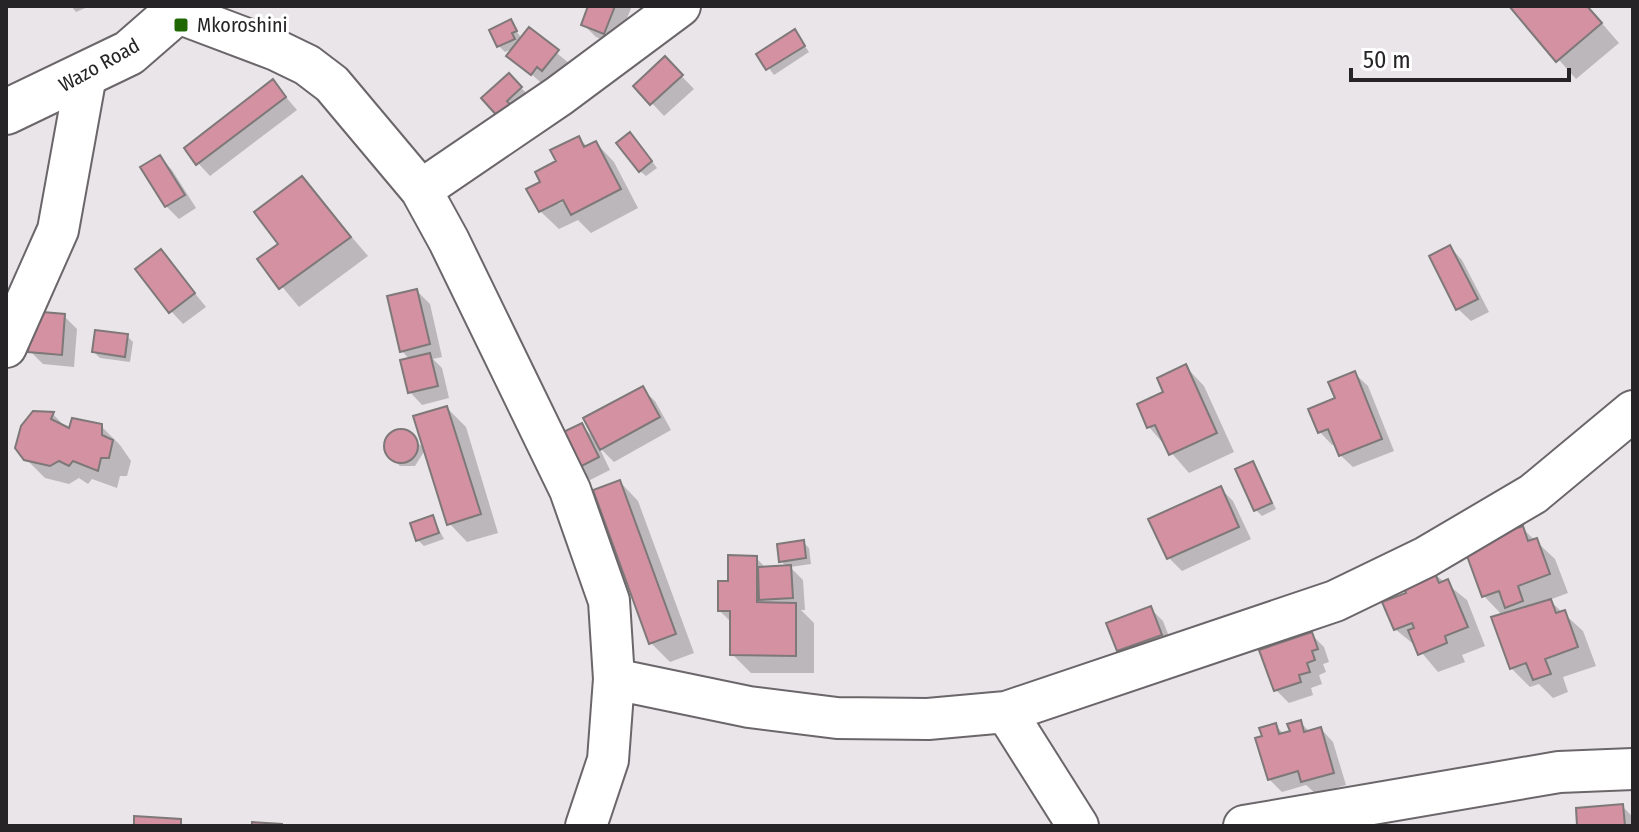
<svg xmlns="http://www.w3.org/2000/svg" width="1639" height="832" viewBox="0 0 1639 832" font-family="'Fira Sans Condensed',sans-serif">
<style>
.shadow{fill:#0003;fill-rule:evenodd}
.building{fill:#d391a2;stroke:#7e7879;stroke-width:2}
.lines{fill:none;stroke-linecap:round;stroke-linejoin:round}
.minor-casing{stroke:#6b666a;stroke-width:44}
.major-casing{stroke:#6b666a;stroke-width:48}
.minor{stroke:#fff;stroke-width:40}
.major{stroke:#fff;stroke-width:44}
.poi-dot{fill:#1f6700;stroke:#fff;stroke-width:3}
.labels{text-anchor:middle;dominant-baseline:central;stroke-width:6;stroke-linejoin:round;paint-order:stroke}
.poi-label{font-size:20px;fill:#262426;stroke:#fff;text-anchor:start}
.street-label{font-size:20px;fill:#262426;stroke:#fff}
</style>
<rect width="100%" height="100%" fill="#eae5e9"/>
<path class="shadow" d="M71,6H90L76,12Z
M591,6H632L616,45L596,37L583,24Z
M1511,6H1587L1619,43L1576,79Z
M510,22L522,39L529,30L570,64L545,86L509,55L516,47L505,52L499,46Z
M795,32L809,52L774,75L759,55Z
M665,59L694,89L664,116L636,86Z
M509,75L527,94L511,108L484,98Z
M273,82L297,110L210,176L198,163Z
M578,138L588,147L596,143L614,162L638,208L591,233L578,220L559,229L540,211L543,183ZM573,197L558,204V200Z
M636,140L657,168L646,176L640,171Z
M160,157L172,170L196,208L179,219L166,206Z
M302,179L368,256L299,307L260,260L280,245Z
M1450,247L1462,260L1489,312L1471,321L1458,309Z
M161,251L206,307L183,324L171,311Z
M417,291L430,304L442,357L433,359L442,368L449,398L422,405L410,392V360L402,351Z
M64,316L77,329L74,367L43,364L30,351Z
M127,336L133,342L130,362L100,358L94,352Z
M1186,367L1204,386L1234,452L1189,473L1149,427L1166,393Z
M1355,374L1368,386L1394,451L1353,467L1340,455L1336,444L1332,445L1320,432Z
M642,389L655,401L671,430L614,462L599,447L610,470L590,480L578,468L581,425L595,439Z
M447,408L466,427L498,533L467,542L449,523Z
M53,414L70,432L101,426L120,445L131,461L127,476H120L117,488L92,479L88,484L79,478L69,484L45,478L26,459Z
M393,433H409L425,450L415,466H400L387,453L385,446Z
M1253,463L1276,509L1262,516L1256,510Z
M620,482L638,501L694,653L670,662L651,643Z
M1220,488L1233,501L1251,539L1182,571L1169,558L1151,520Z
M432,517L444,539L424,546L418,540Z
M1523,529L1555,559L1568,593L1549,600L1583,631L1596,666L1563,677L1568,692L1553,698L1539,684L1530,687L1511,668L1503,616L1484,596Z
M803,542L809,548L811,564L790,567L803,580L805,610H801L814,623V673H751L732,654V623L720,611L730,583L756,558L766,568L787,567L781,561Z
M1432,572L1467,600L1485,646L1462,655L1465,662L1438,672L1417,647L1395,629L1409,594Z
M1150,608L1163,621L1173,647L1131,663L1118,650Z
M1311,634L1324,647L1329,662L1323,664L1326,672L1319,675L1322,684L1311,688L1313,695L1289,703L1276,690Z
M1300,722L1310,732L1321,729L1333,742L1346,785L1316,794L1306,785L1282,792L1269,779L1264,737L1275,725L1285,735L1292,733Z
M1622,806L1633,817V826H1579Z"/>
<path class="building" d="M588,6H615L604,34L581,25Z
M1509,6H1587L1602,23L1556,62Z
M511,19L517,31L512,33L515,39L497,47L489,30Z
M529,27L559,50L542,71L537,67L531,75L506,56Z
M795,29L805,46L766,70L756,54Z
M665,56L683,75L650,105L633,86Z
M509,73L522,87L507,101L512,107L499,118L481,98Z
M273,79L286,97L196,165L184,148Z
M630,132L652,161L639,172L616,143Z
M579,136L584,147L596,141L621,189L571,215L563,200L539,212L526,189L540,182L535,172L556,161L550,150Z
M160,155L185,195L165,207L140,167Z
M302,176L351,237L279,289L257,259L278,244L254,212Z
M1450,245L1478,299L1456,310L1429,256Z
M161,249L195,293L169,313L135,269Z
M417,289L430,344L400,352L387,296Z
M31,311L65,314L62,355L28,352Z
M95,330L128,334L125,357L92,352Z
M430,353L438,386L408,393L400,360Z
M1186,364L1217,433L1169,455L1155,425L1147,428L1137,404L1163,392L1157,378Z
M1355,371L1382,439L1339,456L1328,429L1318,433L1308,409L1335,398L1328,382Z
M643,386L660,417L600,450L583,418Z
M447,406L481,514L447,525L413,416Z
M33,411L54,412L51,419L69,428L72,418L102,424V435L113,440L109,458H101L98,471L73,461L69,466L59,461L50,466L24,460L15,448L21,426Z
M582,423L599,457L576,469L559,434Z
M384 446a17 17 0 1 1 34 0a17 17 0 1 1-34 0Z
M1253,461L1272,503L1254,511L1235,469Z
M620,480L676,634L649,644L593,490Z
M1221,486L1239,527L1167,559L1148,519Z
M433,515L439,533L416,541L410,523Z
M1523,526L1528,541L1537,538L1550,574L1518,586L1523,601L1505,608L1499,591L1482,597L1463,545Z
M804,540L806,558L779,562L777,544Z
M728,555L757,556V602L796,603V656L730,655V611H718V581H728Z
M791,565L793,598L759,600L758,567Z
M1433,569L1439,583L1448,579L1468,627L1445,636L1447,643L1418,655L1408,630L1414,628L1412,623L1394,630L1382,602L1406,593L1402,582Z
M1551,599L1556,613L1565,610L1578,647L1545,659L1551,674L1533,680L1526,663L1510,669L1491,617Z
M1151,606L1162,635L1117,651L1106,623Z
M1312,632L1318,649L1312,651L1315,660L1307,663L1310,672L1299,675L1301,682L1274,691L1259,650Z
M1301,720L1304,732L1321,727L1334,773L1301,782L1298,771L1268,780L1255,738L1262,736L1259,728L1276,723L1279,734L1290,731L1287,724Z
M1623,804L1625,826H1577L1576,808Z
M134,816L181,819V826H134Z
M252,822L282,824V826H252Z"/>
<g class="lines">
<defs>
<path id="minor" d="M178,13L276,50L307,65L332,84L421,190L449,241L570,490L609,601L614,679L608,760L586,826
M421,190L559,96L680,6
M6,347L58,230L86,75
M614,679L749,707L837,718L928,719L1006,712L1335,601L1426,557L1533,494L1633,411
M1006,712L1078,826
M1244,826L1559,772L1633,769"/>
<path id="major" d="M6,112L129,53L183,6"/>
</defs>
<use href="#minor" class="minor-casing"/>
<use href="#major" class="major-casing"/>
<use href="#minor" class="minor"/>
<use href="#major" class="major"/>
</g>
<rect class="poi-dot" x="173" y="17" width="16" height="16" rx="4"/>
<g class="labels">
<g class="poi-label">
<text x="197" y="25">Mkoroshini</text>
</g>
<g class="street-label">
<text transform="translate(99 65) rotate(-29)">Wazo Road</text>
</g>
</g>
<rect width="1639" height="832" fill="none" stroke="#262426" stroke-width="16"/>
<path d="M1351 68v12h218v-12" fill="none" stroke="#262426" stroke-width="4"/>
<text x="1363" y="68" font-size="24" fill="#262426" stroke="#ffffff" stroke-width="6" paint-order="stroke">50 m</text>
</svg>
